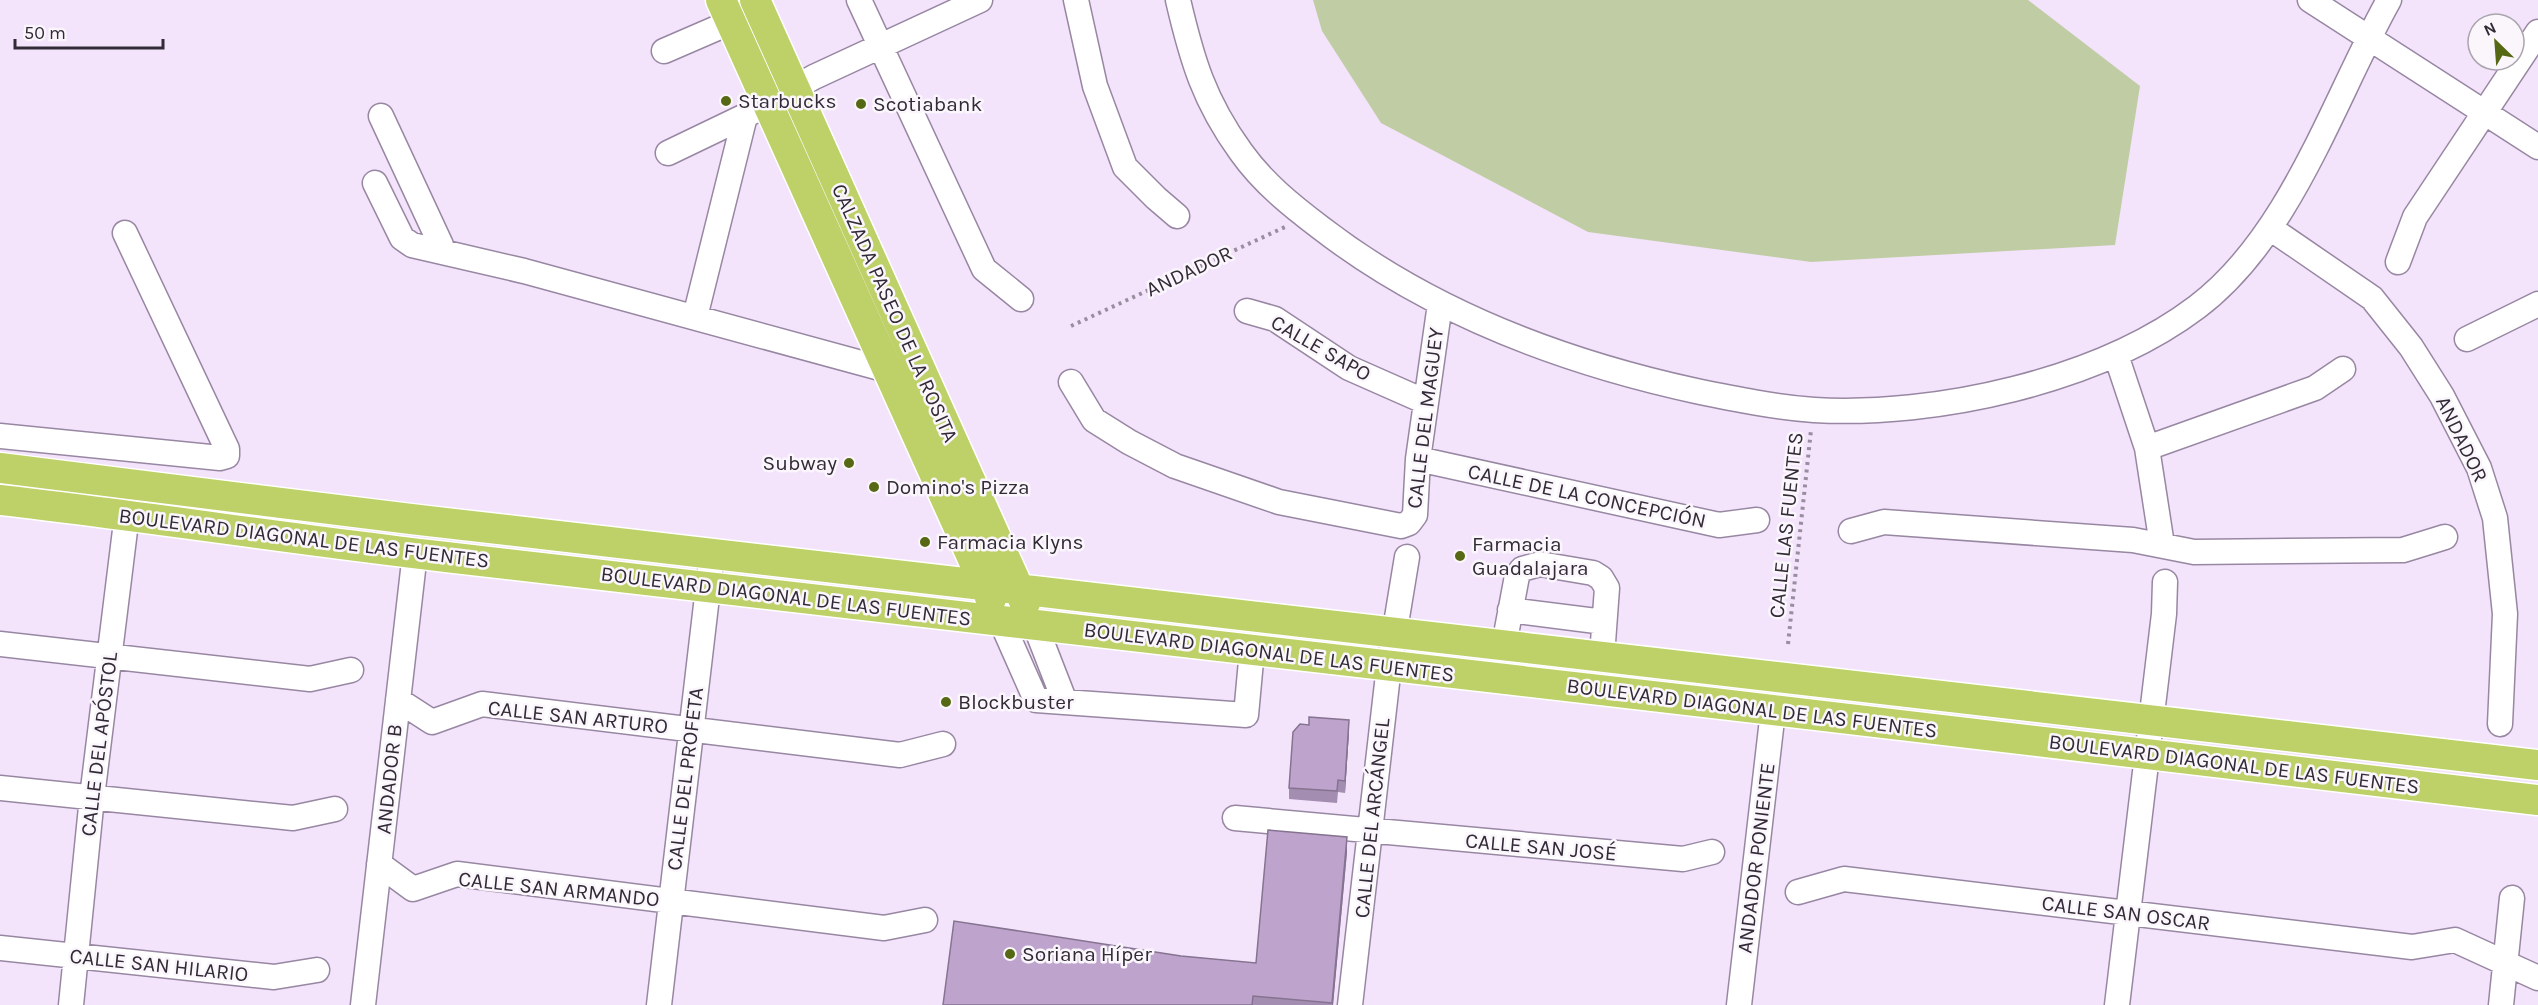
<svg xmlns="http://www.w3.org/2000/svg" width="2538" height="1005" viewBox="0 0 2538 1005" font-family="Karla,sans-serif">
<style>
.green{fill:#c0cda4}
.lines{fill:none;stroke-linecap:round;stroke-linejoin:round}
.minor-casing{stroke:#9887a2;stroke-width:27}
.major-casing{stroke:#fff;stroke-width:33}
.path{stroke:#998da0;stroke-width:4;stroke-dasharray:3 4.5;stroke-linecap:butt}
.minor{stroke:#fff;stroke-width:24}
.major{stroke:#bed068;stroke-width:30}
.wall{fill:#a38db0}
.shaded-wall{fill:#857390}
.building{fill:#bea4cd;stroke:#857390;stroke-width:1.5}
.poi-dot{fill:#566813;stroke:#faf6fc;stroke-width:2}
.labels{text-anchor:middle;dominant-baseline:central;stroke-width:5;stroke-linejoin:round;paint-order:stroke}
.poi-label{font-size:21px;fill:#322b37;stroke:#faf6fc;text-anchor:start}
.street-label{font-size:21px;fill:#322b37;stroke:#faf6fc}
</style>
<rect width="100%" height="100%" fill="#f3e4fc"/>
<path class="green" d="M1313,0H2028L2140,86L2115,245L1811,262L1588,232L1381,123L1322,31Z"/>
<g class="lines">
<defs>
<path id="minor" d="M859,0L984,269L1021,299
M1076,0L1095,86L1125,167L1156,198L1177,216
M1178,0C1192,60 1204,101 1241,152C1263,183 1292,206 1321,228C1430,312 1563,362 1696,391C1735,399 1774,407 1814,410C1936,417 2099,381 2197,307C2291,236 2333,100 2389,0
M2310,0L2538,147
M664,51L731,22
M381,116L441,245
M668,153L745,116L814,77L980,0
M375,183L402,238L412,245L524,271L887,370
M2270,228L2372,298L2411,347L2442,396L2479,468L2495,518L2505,614L2500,724
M2398,262L2415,217L2538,32
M1247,311L1275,319L1349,368L1426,402
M695,317L745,116
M2467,339L2538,304
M2116,355L2147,448L2162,545
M1071,382L1094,420L1129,442L1175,466L1279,502L1401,526L1409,523L1415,515L1418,459L1440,304
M0,436L220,458L227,456V449L125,233
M2147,448L2315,388L2343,369
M1418,459L1719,525L1757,520
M1851,531L1884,522L2133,540L2194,552L2403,550L2445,537
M1510,610L1604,622
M1001,621L1036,700L1246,715L1252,650
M1035,625L1065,702
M0,644L310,679L351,670
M1504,645L1517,576L1522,569L1540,564L1593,573L1601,578L1607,588L1602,656
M398,700L432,722L482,704L900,755L943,744
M0,788L293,818L335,809
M1235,818L1683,859L1712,852
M379,864L413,889L457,874L884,928L925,920
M1798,892L1844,879L2412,947L2455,940L2538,978
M0,948L274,977L317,970
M71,1005L92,797L129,498
M363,1005L415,553
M659,1005L712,554
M1350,1005L1389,666L1407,557
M1739,1005L1773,711
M2117,1005L2164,614L2165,582
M2501,1005L2512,898"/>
<path id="major" d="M721,0L991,599
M755,0L1025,603
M0,468L411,519L2538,765
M0,500C149,517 297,540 446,557C1143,637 1841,717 2538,800"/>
</defs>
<use href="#minor" class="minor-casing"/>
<use href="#major" class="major-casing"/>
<path class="path" d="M1071,326L1285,227
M1788,644L1811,430"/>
<use href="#minor" class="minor"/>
<use href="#major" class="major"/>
</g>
<path class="wall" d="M1309,725L1349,732L1345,793L1338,792L1337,803L1289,799V788Z
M1347,852L1333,1005H943L1181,956L1256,963Z"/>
<path class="shaded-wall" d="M1349,720V732L1345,793V781Z
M1347,837V852L1333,1005H1332Z"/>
<path class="building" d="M1309,717L1349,720L1345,781L1338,780L1337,791L1289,788L1293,732L1300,724L1309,725Z
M1268,830L1347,837L1332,1003L1253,996L1252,1005H943L954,921L1181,956L1256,963Z"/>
<g class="poi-dot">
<circle cx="726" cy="101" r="6"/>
<circle cx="861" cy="104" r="6"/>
<circle cx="849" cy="463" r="6"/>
<circle cx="874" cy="487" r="6"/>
<circle cx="925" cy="542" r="6"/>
<circle cx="1460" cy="556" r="6"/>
<circle cx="946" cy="702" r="6"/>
<circle cx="1010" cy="954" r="6"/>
</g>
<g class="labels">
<g class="poi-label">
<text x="738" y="101">Starbucks</text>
<text x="873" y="104">Scotiabank</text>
<text x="837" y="463" text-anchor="end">Subway</text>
<text x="886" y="487">Domino's Pizza</text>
<text x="937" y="542">Farmacia Klyns</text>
<text x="1472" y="544">Farmacia<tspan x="1472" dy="24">Guadalajara</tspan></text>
<text x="958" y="702">Blockbuster</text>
<text x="1022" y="954">Soriana Híper</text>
</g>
<g class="street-label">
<text transform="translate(1189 271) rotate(-25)">ANDADOR</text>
<text transform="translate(895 313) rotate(66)">CALZADA PASEO DE LA ROSITA</text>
<text transform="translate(1321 348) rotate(30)">CALLE SAPO</text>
<text transform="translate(1425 418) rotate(-83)">CALLE DEL MAGUEY</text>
<text transform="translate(2462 439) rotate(64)">ANDADOR</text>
<text transform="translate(1587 496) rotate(12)">CALLE DE LA CONCEPCIÓN</text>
<text transform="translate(1786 525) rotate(-84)">CALLE LAS FUENTES</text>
<text transform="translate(304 538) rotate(7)">BOULEVARD DIAGONAL DE LAS FUENTES</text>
<text transform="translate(786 596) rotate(7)">BOULEVARD DIAGONAL DE LAS FUENTES</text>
<text transform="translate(1269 652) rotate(7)">BOULEVARD DIAGONAL DE LAS FUENTES</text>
<text transform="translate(1752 708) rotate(7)">BOULEVARD DIAGONAL DE LAS FUENTES</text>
<text transform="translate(578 717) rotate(6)">CALLE SAN ARTURO</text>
<text transform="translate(99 744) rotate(-83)">CALLE DEL APÓSTOL</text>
<text transform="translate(2234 764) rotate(7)">BOULEVARD DIAGONAL DE LAS FUENTES</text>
<text transform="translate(389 779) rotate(-84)">ANDADOR B</text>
<text transform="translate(685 779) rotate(-83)">CALLE DEL PROFETA</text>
<text transform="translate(1372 818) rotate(-84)">CALLE DEL ARCÁNGEL</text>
<text transform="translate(1541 847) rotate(5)">CALLE SAN JOSÉ</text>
<text transform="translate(1756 858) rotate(-83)">ANDADOR PONIENTE</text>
<text transform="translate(559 889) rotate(6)">CALLE SAN ARMANDO</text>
<text transform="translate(2126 913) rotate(7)">CALLE SAN OSCAR</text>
<text transform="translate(159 965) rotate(6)">CALLE SAN HILARIO</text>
</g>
</g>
<g transform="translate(2496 42) rotate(335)"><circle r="28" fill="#faf6fc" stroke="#aaa5ad" stroke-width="1.5"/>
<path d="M0-4.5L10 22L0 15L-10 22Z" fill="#566813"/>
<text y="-9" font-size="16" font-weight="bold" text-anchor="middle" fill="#322b37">N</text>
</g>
<path d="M15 39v9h148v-9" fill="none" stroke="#322b37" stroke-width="3"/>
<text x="24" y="39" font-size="18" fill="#322b37" stroke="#faf6fc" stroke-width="4.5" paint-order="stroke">50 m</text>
</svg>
